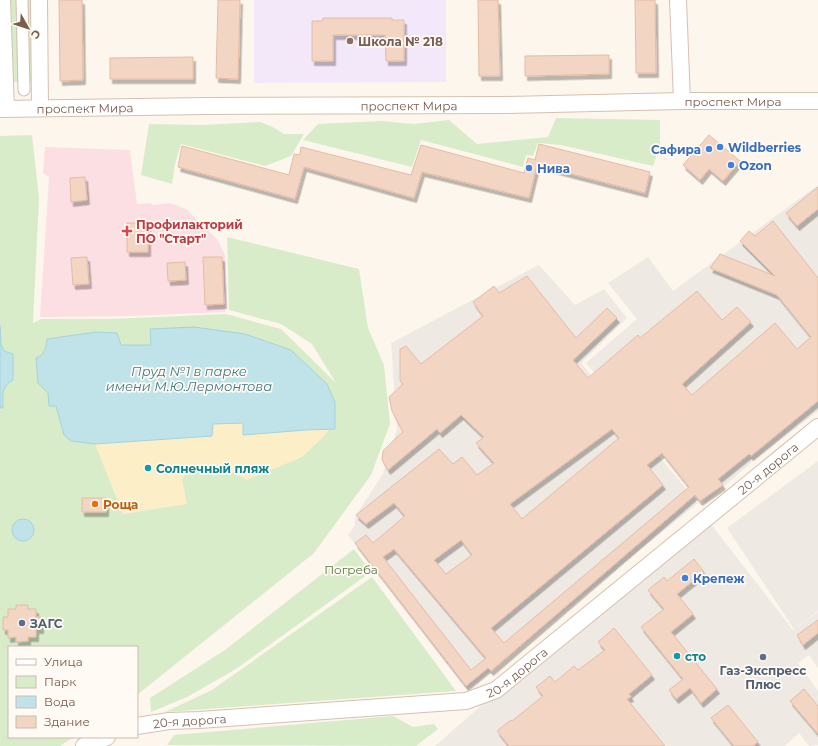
<svg xmlns="http://www.w3.org/2000/svg" width="818" height="746" viewBox="0 0 818 746" font-family="Montserrat,sans-serif">
<style>
.industrial{fill:#efe9e4}
.education{fill:#f3e8fa}
.medical{fill:#fbdfe3}
.green{fill:#d8ecc9}
.sand{fill:#fcefc7}
.water{fill:#bfe3e8;stroke:#a5d3da}
.building{fill:#f3d5c3;stroke:#e6bba3;fill-rule:evenodd;filter:url(#shadow)}
.lines{fill:none;stroke-linecap:round;stroke-linejoin:round}
.street-casing{stroke:#d1beb0;stroke-width:13}
.secondary-casing{stroke:#d6c0b0;stroke-width:18}
.street{stroke:#fff;stroke-width:11}
.secondary{stroke:#fff;stroke-width:16}
.education-dot{fill:#8d6e63;stroke:#fffaf3;stroke-width:1.5}
.shop-dot{fill:#3f7fe0;stroke:#fffaf3;stroke-width:1.5}
.health-dot{fill:#e0444e;stroke:#fffaf3;stroke-width:1.5}
.culture-dot{fill:#0f9aa8;stroke:#fffaf3;stroke-width:1.5}
.food-dot{fill:#e8710a;stroke:#fffaf3;stroke-width:1.5}
.service-dot{fill:#5c6f8a;stroke:#fffaf3;stroke-width:1.5}
.labels{text-anchor:middle;dominant-baseline:central;stroke-width:3.5;stroke-linejoin:round;paint-order:stroke}
.education-label{font-size:12px;font-weight:bold;fill:#785e54;stroke:#fffaf3;text-anchor:start}
.street-label{font-size:12px;fill:#7a5c4d;stroke:#fffaf3}
.shop-label{font-size:12px;font-weight:bold;fill:#366cbe;stroke:#fffaf3;text-anchor:start}
.health-label{font-size:12px;font-weight:bold;fill:#be3a42;stroke:#fffaf3;text-anchor:start}
.culture-label{font-size:12px;font-weight:bold;fill:#0d838f;stroke:#fffaf3;text-anchor:start}
.food-label{font-size:12px;font-weight:bold;fill:#c56008;stroke:#fffaf3;text-anchor:start}
.park-label{font-size:12px;fill:#537a41;stroke:#fffaf3}
.service-label{font-size:12px;font-weight:bold;fill:#4e5e75;stroke:#fffaf3;text-anchor:start}
.water-label{font-size:13px;font-style:italic;fill:#437c86;stroke:#fffaf3}
</style>
<defs>
<filter id="shadow"><feDropShadow dx="2.5" dy="4.5" stdDeviation="0" flood-color="#0004"/></filter>
</defs>
<rect width="100%" height="100%" fill="#fdf6ec"/>
<path class="industrial" d="M818,185V411L753,461L705,503L586,363L637,319L608,283L648,257L673,291Z
M539,265L575,305L604,289L627,318L581,363L698,503L467,690L348,535L354,527L356,515L383,474L397,429L391,343Z
M818,461V611L794,629L727,528Z
M710,523L793,630L818,612V668L809,655L798,663L818,691V745L809,746L799,733L785,746H616L600,726L637,691L612,713L608,706L592,720L614,746H435L491,697L604,606Z"/>
<path class="education" d="M254,0H446V82L254,83Z"/>
<path class="medical" d="M45,147L130,150L137,204L150,203L153,205L170,203L186,209L217,239L225,255V312L130,316L40,317L49,177L43,173Z"/>
<path class="green" d="M9,0H31L32,82H10Z
M556,118L660,120V145L653,166L561,145L538,143L533,156L526,155L523,167L421,140L412,167L303,140L318,124L381,121L414,124L449,120L477,144L548,137Z
M260,122L273,127L284,134H304L291,156L265,166L181,144L175,164L172,184L141,175L149,124L202,125Z
M32,135L39,198L33,323L41,319H111L226,314L281,329L336,383L312,344L281,324L229,310L227,237L359,269L368,328L384,365L390,424L371,475L314,553L137,695V647H9V737H74L60,746H0V136Z
M354,549L371,572L236,669L187,697L151,712L150,698L225,650Z
M372,577L456,691L165,712L212,690Z
M393,716L413,727L434,724L438,729L416,746L167,745L174,735Z"/>
<path class="sand" d="M243,423V435L306,430H329L324,436L302,457L247,480L218,465H194L182,479L187,504L123,514L95,444L212,436L213,424Z"/>
<path class="water" d="M0,326L1,344L4,351L13,354V380C1,386 3,395 3,408H0Z
M194,327L245,334L291,350L327,384L335,402V429L306,430L243,435V423L213,424L212,436L95,444L71,441L64,435L56,406H49L48,393L38,383L36,358C45,355 46,348 47,339L96,332L117,333L121,345H151L150,329Z
M12 530a11 11 0 1 1 22 0a11 11 0 1 1-22 0Z"/>
<path class="building" d="M59,0H82L83,80L60,81Z
M218,0H240L238,79L216,78Z
M478,0H498L500,76H479Z
M635,0H655L656,73H636Z
M323,18H392V20H404V61H386L385,35H333V61H312V21H322Z
M609,55V74L525,76V56Z
M193,57V79H110V58Z
M709,135L740,161L723,181L709,169L700,180L683,165Z
M539,144L650,172L645,193L537,165L529,198L422,172L414,198L304,167L295,199L178,167L182,146L289,175L294,154L300,155L301,147L411,175L421,145L524,173L528,158L535,160Z
M85,177L87,200L71,202L70,178Z
M818,187V209L797,226L786,213Z
M773,221L818,278V401L751,456L749,454L718,479L723,485L700,501L695,495L491,671L488,668L466,686L355,543L366,535L373,543L405,516L394,503L366,524L356,515L439,449L453,464L462,457L477,475L494,463L476,443L484,437L461,415L440,433L437,429L388,470L382,460L383,451L394,440L403,432L392,411L389,397L403,384L400,381V349L406,346L421,364L483,316L473,302L494,286L499,293L527,276L576,338L607,308L617,318L573,360L588,378L638,335L640,338L697,291L722,320L737,307L751,322L682,384L692,395L775,323L797,349L811,337L777,295L710,268L720,254L775,276L740,241L749,231L755,236ZM612,429L619,438L522,519L510,504ZM662,453L689,487L504,643L491,628L663,485L647,465ZM461,540L472,555L446,574L434,560ZM394,549L486,658L471,670L383,557Z
M127,223H148V252H127Z
M87,257L89,284L73,285L71,258Z
M203,257H222L224,304L205,305Z
M185,262L186,280L168,281L167,263Z
M82,498H106V512H82Z
M694,559L704,572L677,594L693,614L671,632L717,689L701,703L690,688L676,699L669,690L683,679L641,627L664,609L648,590L664,577L667,581Z
M16,605H28V609H36V617H41V629H36V637H28V641L16,642V637L8,638V630H3V617H8V609H16Z
M818,620V633L803,645L797,635Z
M614,628L652,675L629,694L631,697L627,699L665,746H509L497,731L511,720L512,721L543,696L536,687L550,676L555,682L574,666L578,670L605,650L598,642Z
M804,689L818,706V734L790,701Z
M728,705L758,742L753,746H734L711,718Z"/>
<g class="lines">
<defs>
<path id="street" d="M22,0L24,90"/>
<g id="secondary">
<path d="M2,0L6,109"/>
<path d="M39,0L40,108"/>
<path d="M678,0L682,101"/>
<path id="s1" d="M0,109L206,106L504,105L682,101H818"/>
<path id="s2" d="M137,726L169,721L199,720L466,701L496,690L818,427"/>
<path d="M84,746L107,737"/>
</g>
</defs>
<use href="#street" class="street-casing"/>
<use href="#secondary" class="secondary-casing"/>
<use href="#street" class="street"/>
<use href="#secondary" class="secondary"/>
</g>
<circle class="education-dot" cx="350" cy="41" r="4"/>
<g class="shop-dot">
<circle cx="720" cy="147" r="4"/>
<circle cx="709" cy="149" r="4"/>
<circle cx="731" cy="165" r="4"/>
<circle cx="529" cy="168" r="4"/>
<circle cx="685" cy="578" r="4"/>
</g>
<path class="health-dot" d="M125 225h4v4h4v4h-4v4h-4v-4h-4v-4h4z"/>
<g class="culture-dot">
<circle cx="148" cy="468" r="4"/>
<circle cx="677" cy="656" r="4"/>
</g>
<circle class="food-dot" cx="95" cy="504" r="4"/>
<g class="service-dot">
<circle cx="22" cy="623" r="4"/>
<circle cx="763" cy="657" r="4"/>
</g>
<g class="labels">
<g class="education-label">
<text x="358" y="41">Школа № 218</text>
</g>
<g class="street-label">
<text stroke="none"><textPath href="#s1" startOffset="733">проспект Мира</textPath></text>
<text stroke="none"><textPath href="#s1" startOffset="409">проспект Мира</textPath></text>
<text stroke="none"><textPath href="#s1" startOffset="85">проспект Мира</textPath></text>
<text stroke="none"><textPath href="#s2" startOffset="713">20-я дорога</textPath></text>
<text stroke="none"><textPath href="#s2" startOffset="389">20-я дорога</textPath></text>
<text stroke="none"><textPath href="#s2" startOffset="53">20-я дорога</textPath></text>
</g>
<g class="shop-label">
<text x="728" y="147">Wildberries</text>
<text x="701" y="149" text-anchor="end">Сафира</text>
<text x="739" y="165">Ozon</text>
<text x="537" y="168">Нива</text>
<text x="693" y="578">Крепеж</text>
</g>
<g class="health-label">
<text x="136" y="224">Профилакторий<tspan x="136" dy="14">ПО "Старт"</tspan></text>
</g>
<g class="culture-label">
<text x="156" y="468">Солнечный пляж</text>
<text x="685" y="656">сто</text>
</g>
<g class="food-label">
<text x="103" y="504">Роща</text>
</g>
<g class="park-label">
<text x="351" y="569">Погреба</text>
</g>
<g class="service-label">
<text x="30" y="623">ЗАГС</text>
<text x="763" y="670" text-anchor="middle">Газ-Экспресс<tspan x="763" dy="14">Плюс</tspan></text>
</g>
<g class="water-label">
<text x="189" y="371">Пруд №1 в парке<tspan x="189" dy="15">имени М.Ю.Лермонтова</tspan></text>
</g>
</g>
<rect x="8" y="646" width="130" height="92" fill="#fffaf3" stroke="#cabbb1"/>
<rect x="16" y="659" width="20" height="6" fill="#ffffff" stroke="#cabbb1"/>
<text x="44" y="666" font-size="12" fill="#7a5c4d">Улица</text>
<rect x="16" y="676" width="20" height="12" fill="#d8ecc9" stroke="#cabbb1"/>
<text x="44" y="686" font-size="12" fill="#7a5c4d">Парк</text>
<rect x="16" y="696" width="20" height="12" fill="#bfe3e8" stroke="#cabbb1"/>
<text x="44" y="706" font-size="12" fill="#7a5c4d">Вода</text>
<rect x="16" y="716" width="20" height="12" fill="#f3d5c3" stroke="#cabbb1"/>
<text x="44" y="726" font-size="12" fill="#7a5c4d">Здание</text>
<g transform="translate(28 28) rotate(129)" stroke="#fffaf3" stroke-width="3" paint-order="stroke">
<path d="M0-3L7 15L0 10L-7 15Z" fill="#7a5c4d"/>
<text y="-6" font-size="11" font-weight="bold" text-anchor="middle" fill="#7a5c4d">С</text>
</g>
</svg>
